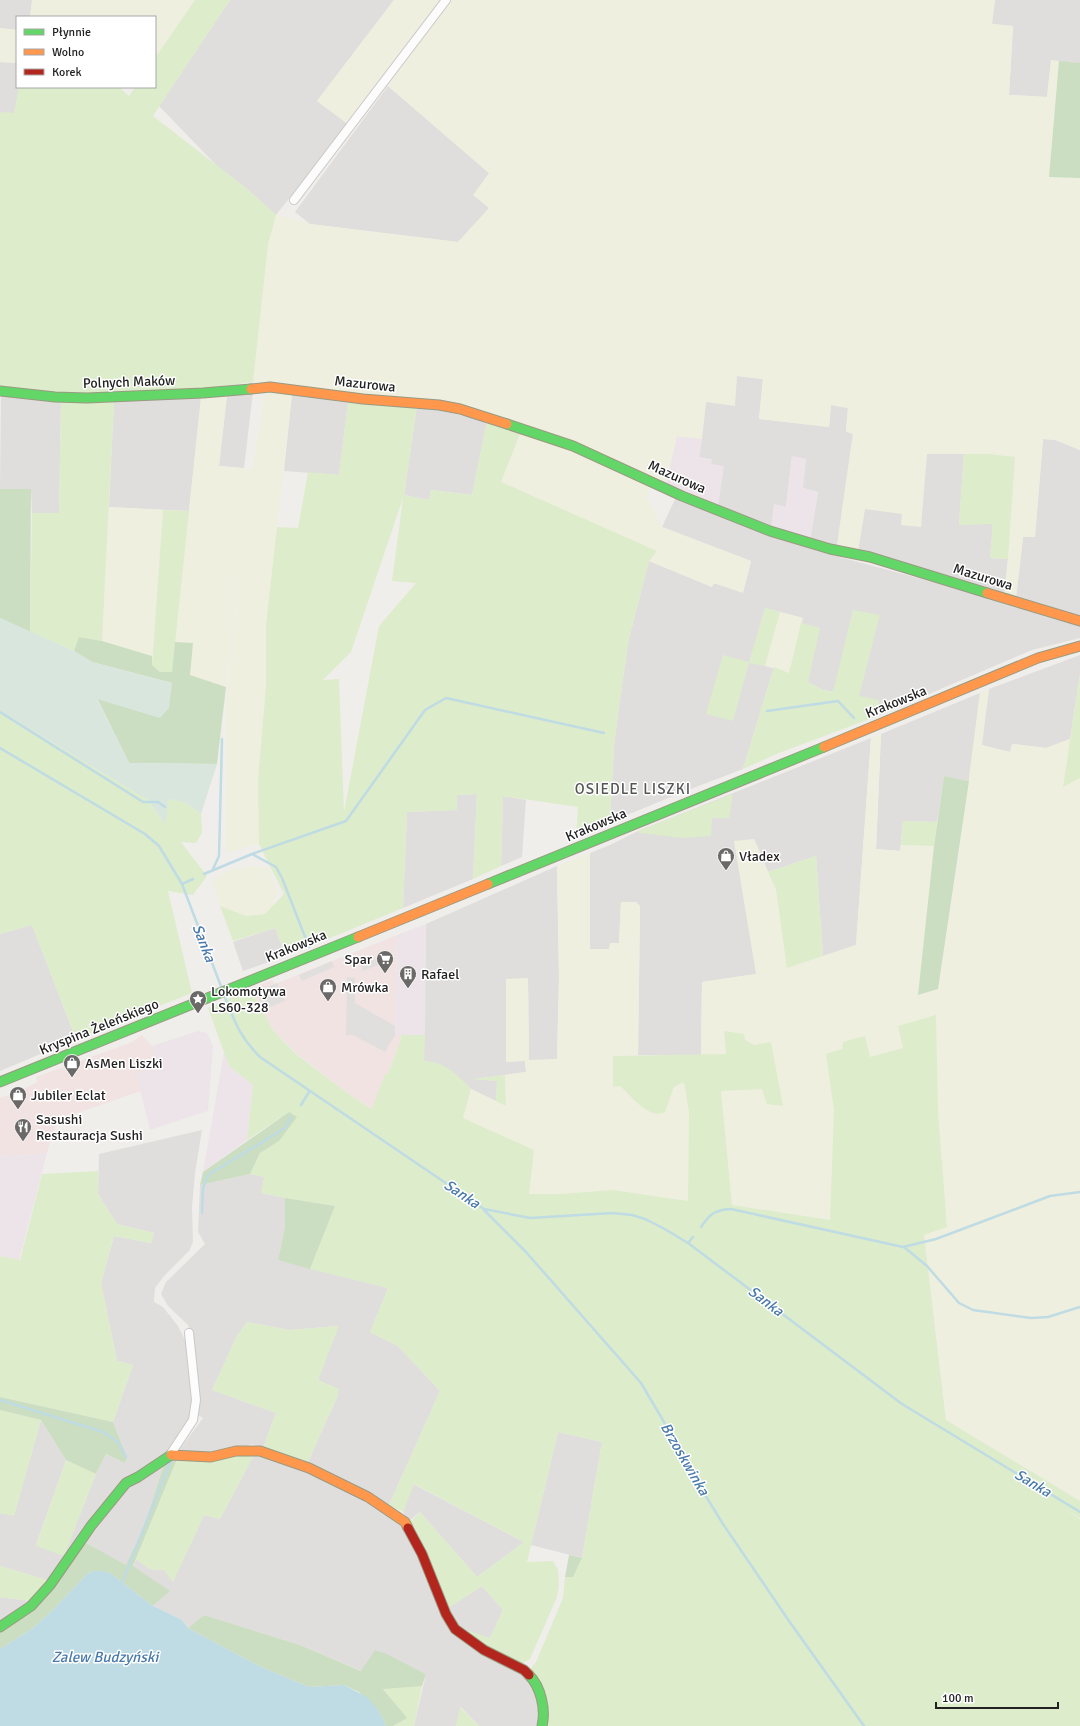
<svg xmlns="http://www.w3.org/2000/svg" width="1080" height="1726" viewBox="0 0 1080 1726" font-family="Signika,sans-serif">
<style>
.residential{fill:#dfdedc}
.commercial{fill:#f1e3e1}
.industrial{fill:#ede4e9}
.farmland{fill:#efefdf}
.grass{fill:#ddeccb;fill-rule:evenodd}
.forest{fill:#cbdec1}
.wetland{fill:#d9e6de}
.parking{fill:#e0dfde}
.water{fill:#bfdbe3}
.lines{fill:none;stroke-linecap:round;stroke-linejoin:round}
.stream{stroke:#bfdbe3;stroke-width:2.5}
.street-casing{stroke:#c9c8c7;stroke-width:10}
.fast-casing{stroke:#999a82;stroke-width:11}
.slow-casing{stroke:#999a82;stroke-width:11}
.jam-casing{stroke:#999a82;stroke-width:11}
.street{stroke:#fdfcfc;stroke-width:8}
.fast{stroke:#63d668;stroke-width:9}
.slow{stroke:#ff974d;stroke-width:9}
.jam{stroke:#b3261e;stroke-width:9}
.labels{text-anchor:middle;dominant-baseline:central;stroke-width:3;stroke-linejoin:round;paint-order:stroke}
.street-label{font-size:14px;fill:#222;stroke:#fff}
.poi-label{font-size:14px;fill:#222;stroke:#fff;text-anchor:start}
.neighbourhood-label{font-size:15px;letter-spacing:1px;fill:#555;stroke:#fff}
.water-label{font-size:15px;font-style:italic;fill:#4a7aab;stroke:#fff}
</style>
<rect width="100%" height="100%" fill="#f0eeeb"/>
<path class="residential" d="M0,0H32L30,17H17V30L0,28Z
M230,0H394L317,101L348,124L276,215L246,188L217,166L159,106Z
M995,0H1080V63L1051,61L1047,97L1009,95L1013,26L992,24Z
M0,62L17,63V87H19L0,192Z
M388,86L490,174V208L458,242L310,224L295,212Z
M737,376L763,379L759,419L829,427L831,405L848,408L846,431L853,434L837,546L810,540L818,492L803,488L792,456L786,507L771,527L718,506L711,464L699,457L706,402Z
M253,392L244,468L219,466L227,395Z
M292,394L348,403L339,475L284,471Z
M1,395L61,401L59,513H32L31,489H0Z
M201,398L189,511L109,507L114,401Z
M417,406L487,421L472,495L431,490L429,500L404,495Z
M1043,439L1055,440L1080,450V619L1016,598L1023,537H1035Z
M927,454H964L959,524H993L990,558L1008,559L1004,595L858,551L869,480Z
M676,497L755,531L817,551L989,597L1080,624V638L1032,650L875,717L879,701L859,697L853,610L834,692L823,690L808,682L819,628L801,623L803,618L765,608L750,662L774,667L743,769L683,792L610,822L614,745L622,685L629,638L649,561L712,587L713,583L743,592L751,561L662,527Z
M1080,655V674L1070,739L1046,748L1013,744L1010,752L981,745L989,689Z
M980,693L969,781L944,776L937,822L903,821L900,851L876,849L881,734Z
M871,738L856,945L823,956L816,856L768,872L754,839L756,974L702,982L701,1055H638L640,907L636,902H621L619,943L609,949H590V853L610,845L638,831Z
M477,794L473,879L403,908L407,812L457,810L456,795Z
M503,796L526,800L522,857L501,866Z
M557,866L559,979L557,1059L529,1061L528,979H506V1061H525L526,1072L475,1079L497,1081L496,1101L471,1089L455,1074L424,1061L426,924Z
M32,925L76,1039L0,1071V934Z
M275,928L286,956L243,971L233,942Z
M202,1130L195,1173L192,1207L193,1242L189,1251L164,1276L155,1288L154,1302L163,1307L178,1326L186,1342L192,1380L191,1418L166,1455L141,1472L50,1581L0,1566V1513L14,1515L41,1420L66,1460L36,1545L64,1555L96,1474L106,1454L125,1463L127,1457L113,1422L133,1365L117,1361L101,1283L114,1236L151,1243L154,1233L117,1224L98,1194L99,1154Z
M250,1174L264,1177L262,1193L285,1198V1227L278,1260L388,1288L370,1332L398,1346L440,1391L389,1505L307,1464L338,1395V1389L318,1380L338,1326L289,1330L247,1322L237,1336L212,1390L276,1413L263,1448L253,1444L212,1454L177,1453L203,1418L196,1414L193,1337L188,1325L168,1306L161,1294L166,1282L205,1244L198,1232L200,1185Z
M558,1432L602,1442L582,1558L531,1545Z
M255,1453L315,1473L360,1497L405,1527L450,1628L462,1641L487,1657L527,1676L536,1690L540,1717L537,1726H479L461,1707L456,1726H414L426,1674L389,1655L362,1671L300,1645L204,1615L188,1628L182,1620L153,1606L169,1591L133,1567L136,1559L150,1569L164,1570L173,1581L204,1515L220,1519Z
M164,1464L144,1527L126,1566L86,1543L128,1486Z
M413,1484L524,1542L477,1577L420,1512L409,1521L403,1512Z
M482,1586L503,1610L490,1638L457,1628L448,1608Z
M0,1597L30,1601L0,1624Z"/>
<path class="commercial" d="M397,935L395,1035H401L400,1042L388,1074H385L373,1109L350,1095L297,1054L273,1030L251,989L272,980L275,984Z
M142,1035L152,1046L156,1062L142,1067L143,1072L136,1074L141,1091L57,1120L47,1153L12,1156L0,1155V1098L20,1091L37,1082L36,1077L132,1042Z"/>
<path class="industrial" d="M676,436L702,439L699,457L712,459L711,464L724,466L718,506L666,484Z
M792,456L806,459L803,488L818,492L810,540L771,527L774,504L786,507Z
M426,924L425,1035H395L397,935Z
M198,1031L207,1033L213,1046L208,1111L150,1130L136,1074L143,1072L142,1067L156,1062L152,1046Z
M224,1052L229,1066L253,1085L247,1140L203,1172Z
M47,1153L19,1260L0,1256V1155L12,1156Z"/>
<path class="farmland" d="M32,0H195L155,58V17H30Z
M394,0H443L348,124L317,101Z
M450,0H995L992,24L1013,26L1009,95L1047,97L1051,60L1059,61L1049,177L1080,178V450L1057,440L1043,439L1035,537H1023L1016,598L1004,595L1008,559L1015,457L988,454H927L921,527L901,525L902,514L865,509L858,551L837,546L853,434L846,432L848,408L831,405L829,427L759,419L763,379L737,376L735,406L706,402L702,439L677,436L666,484L539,430L363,395L284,384L253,382L268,245L276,215L310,224L458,242L489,208L473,195L489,173L388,86Z
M0,28L17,30V63L0,62Z
M265,391L292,394L266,625V686L258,779L259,844L226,853V701L248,506L226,687L190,675L193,643L175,642L201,398L227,395L219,466L252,469Z
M521,431L568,448L651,485L647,498L662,527L751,561L743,593L714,583L712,587L649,561L657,552L501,482Z
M109,507L163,510L152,656L102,641Z
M780,612L803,618L789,673L765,666Z
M989,689L982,745L1010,752L1012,744L1046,748L1070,739L1063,786L1080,778V1501L947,1420L924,1234L947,1227L938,1111L936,1015L903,1048L869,1058L865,1036L843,1049L826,1054L834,1111L831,1220L732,1205L721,1091L762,1089L771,1042L754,1045L724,1031L726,1054L701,1055L702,982L756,974L734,841L754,839L776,890L797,965L856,945L871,738L881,734L876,849L900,851L901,845L934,846L918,995L938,989L958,862L980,693Z
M590,853V949H609L610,943H619L621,902H636L640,906L638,1055L613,1056L614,1087L620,1086L640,1105L665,1112L674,1087L684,1082L689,1113L688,1201L613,1190L560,1194H528L463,1118L471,1089L506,1106L505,1075L526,1072L525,1061L506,1062V979L528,978L529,1060L557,1059L559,979L557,866Z
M255,866L269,869L277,891L273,905L265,914L246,916L220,906L212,881L229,870Z"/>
<path class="grass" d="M195,0H230L153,116L246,188L276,215L268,245L253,382C189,391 123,397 58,393C39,392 19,389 0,387V112L14,113L19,87H119L129,96L135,87H155V58Z
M61,401H114L102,641L79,637L74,651L30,632L32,513H59Z
M348,403L417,406L404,495L429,500L431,490L472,495L487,421L521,431L501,482L657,551L649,561L629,638L622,685L614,745L610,822L576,837L578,807L503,796L501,866L473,879L477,794L457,795V810L407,812L403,908L286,956L275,928L233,941L220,906L246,916L265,914L284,894L259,844L258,779L266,686V625L277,527L298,528L308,472L339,475ZM403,498L392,581L416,583L379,626L344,812L339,679L323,680L351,652Z
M964,454H988L1015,457L1008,559L990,558L993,524L959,525Z
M163,510L189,511L172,672H160L152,665Z
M765,608L780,612L765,666L749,663L733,721L706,714L723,655L749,662Z
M853,610L880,615L859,696L879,700L875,717L779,753L743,769L774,667L789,673L801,623L820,628L808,682L823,690L833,692Z
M1080,674V778L1063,787Z
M0,711L148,800L164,823L169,799L186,803L201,814L202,833L196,843L181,842L207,876L193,895L168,891L192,993L76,1039L32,925L0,934Z
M733,794L729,818H712L711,836L683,838L640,833L638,831Z
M903,821L937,822L934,846L901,845Z
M816,856L823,956L787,968L776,890L768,872Z
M251,989L273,1030L296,1054L350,1095L372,1109L385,1074H388L400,1042L401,1035H425L424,1061C446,1062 457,1075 471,1089L463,1118L534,1150L529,1194H560L613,1190L688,1201L689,1113L684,1082L674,1087L665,1112C648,1120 632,1096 620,1086L613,1087V1056L726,1054L724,1031L744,1034L745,1040L754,1045L771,1042L783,1106L767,1104L762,1089L721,1091L732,1205L830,1220L834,1111L826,1054L842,1049L843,1042L865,1036L870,1057L903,1048L898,1026L936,1015L938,1111L947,1227L924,1235L946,1420L1080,1501V1518L1061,1507L1080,1519V1726H546L530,1669L536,1662L563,1598L565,1577H573L582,1558L602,1442L558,1432L527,1562L553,1561L558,1570L559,1584L557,1597L530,1659L519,1665L467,1635L469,1631L490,1638L503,1610L482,1586L448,1608L410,1522L420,1512L477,1577L524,1542L414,1484L403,1512L389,1505L440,1391L398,1346L370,1332L388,1288L310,1269L335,1206L285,1198L261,1193L264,1177L250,1174L260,1153L279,1141L289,1112L247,1140L253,1085L229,1066L208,1008Z
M505,1075L506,1106L496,1101L497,1081L472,1079Z
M98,1171V1194L117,1224L154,1233L151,1243L114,1236L101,1283L117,1361L133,1365L113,1422L0,1397V1256L20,1260L42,1174Z
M247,1322L289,1330L339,1326L318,1380L339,1389L338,1395L307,1464L263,1448L276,1413L212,1390L237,1336Z
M0,1410L41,1420L14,1516L0,1513Z
M255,1453L220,1519L204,1515L173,1582L164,1570L150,1569L136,1559L177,1459Z
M66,1460L96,1474L64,1556L36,1546Z
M0,1566L50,1581L30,1601L0,1597Z
M422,1686L414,1726H393L406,1718L383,1688Z
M460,1707L479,1726H456Z"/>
<path class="forest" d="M1059,61L1080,63V178L1049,177Z
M0,489H31L30,632L0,618Z
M79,637L102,641L152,656V665L160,672H172L175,642L193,643L190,675L226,687L217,764L129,763L97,698L172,683L92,662L74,651Z
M944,776L969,781L938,989L918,995L934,846Z
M289,1112L297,1117L279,1141L260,1153L250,1174L200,1185L203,1172Z
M285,1198L335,1206L310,1269L278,1260L285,1227Z
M0,1397L113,1422L127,1457L125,1463L106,1454L96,1474L66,1460L41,1420L0,1410Z
M169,1459H177L133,1566L170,1591L153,1606L110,1573L94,1571L87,1574L52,1611L33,1628L0,1649V1632L65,1570L86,1543L126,1565L144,1527L164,1464Z
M569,1555L582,1558L573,1577H565Z
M204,1615L300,1645L361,1671L375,1650L389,1655L426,1674L422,1686L383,1689L407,1718L393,1726H386L379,1711L359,1692L344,1685L309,1687L259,1666L188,1628Z"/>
<path class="wetland" d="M0,618L74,651L92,662L172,683L169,708L160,718L97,699L129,763L217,764L201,814L186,803L169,799L165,824L148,800L0,711Z"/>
<path class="parking" d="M387,955L389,961L363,971L361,965Z
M332,961L334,967L302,981L299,975Z
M347,977L355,978V1003L395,1026V1035L385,1052L353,1035H346Z
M277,983L285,1001L265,1009L256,992Z"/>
<path class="water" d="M94,1571H101L110,1573L153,1606L182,1620L188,1628L259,1666L309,1687L344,1685L367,1697L379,1711L386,1726H0V1649L33,1628L52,1611L87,1574Z"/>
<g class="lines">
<path class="stream" d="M767,711L838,701L854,718
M0,712L143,802H158L165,807
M0,748L145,834L159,846L182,884L222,989
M252,854L346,821L425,710L446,698L604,733
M213,869L219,856L222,739
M204,874L252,854L276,867L282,878L309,947
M182,884L193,879
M224,995C235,1022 239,1036 260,1057L484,1209L530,1218L613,1213L632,1215L645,1219L663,1228L688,1243L902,1404L1080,1512
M301,1105L309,1092
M484,1210L526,1252L641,1383L664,1422L686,1464L723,1524L789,1621L864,1726
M202,1213L203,1188L208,1175L285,1128L291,1117
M701,1227C710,1214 714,1210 731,1209L903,1247L936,1239L1050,1196L1080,1192
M688,1243L693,1237
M904,1247L927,1266L959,1303L973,1310L1031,1318L1048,1317L1080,1307
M0,1400L103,1432L118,1442L126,1457
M122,1583L171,1460"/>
<defs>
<path id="street" d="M294,200L446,0
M170,1455L193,1420L196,1400L189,1333"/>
<path id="fast" d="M0,391L55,397L87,398L203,393L251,389
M507,424L573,446L682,496L770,531L830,549L870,557L987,593
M488,884L824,747
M0,1082L358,937
M0,1627L31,1606L50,1585L91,1526L126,1483L138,1477L171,1455
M529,1675C541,1687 546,1710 542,1726"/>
<path id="slow" d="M251,389L270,387L363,399L439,405L460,409L507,424
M987,593L1080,621
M824,747L1038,658L1080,646
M358,937L488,884
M171,1455L211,1457L236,1451H260L309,1468L368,1497L405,1522L408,1528"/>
<path id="jam" d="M408,1528L422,1554L446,1614L455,1629L484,1650L524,1670L529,1675"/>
</defs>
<use href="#street" class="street-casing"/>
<use href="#fast" class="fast-casing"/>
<use href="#slow" class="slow-casing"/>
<use href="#jam" class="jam-casing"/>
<use href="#street" class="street"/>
<use href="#fast" class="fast"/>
<use href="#slow" class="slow"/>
<use href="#jam" class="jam"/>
</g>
<defs>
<symbol id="shop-pin" viewBox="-11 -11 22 30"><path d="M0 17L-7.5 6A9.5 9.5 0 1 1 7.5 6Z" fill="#6a6968" stroke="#fff"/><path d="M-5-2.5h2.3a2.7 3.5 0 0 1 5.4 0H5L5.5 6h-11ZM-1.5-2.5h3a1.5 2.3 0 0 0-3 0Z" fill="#fff"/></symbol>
<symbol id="supermarket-pin" viewBox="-11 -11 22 30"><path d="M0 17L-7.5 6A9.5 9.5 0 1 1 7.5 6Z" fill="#6a6968" stroke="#fff"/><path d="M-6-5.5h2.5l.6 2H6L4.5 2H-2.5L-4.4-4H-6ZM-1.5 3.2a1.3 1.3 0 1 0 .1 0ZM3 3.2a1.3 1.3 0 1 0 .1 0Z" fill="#fff"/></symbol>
<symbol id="building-pin" viewBox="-11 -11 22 30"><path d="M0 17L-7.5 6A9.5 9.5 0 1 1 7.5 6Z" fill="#6a6968" stroke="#fff"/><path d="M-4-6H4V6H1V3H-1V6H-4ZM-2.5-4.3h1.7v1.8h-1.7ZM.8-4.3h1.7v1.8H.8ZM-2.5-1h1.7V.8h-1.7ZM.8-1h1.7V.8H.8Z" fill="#fff"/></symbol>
<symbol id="sight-pin" viewBox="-11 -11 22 30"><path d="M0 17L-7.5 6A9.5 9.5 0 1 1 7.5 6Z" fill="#6a6968" stroke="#fff"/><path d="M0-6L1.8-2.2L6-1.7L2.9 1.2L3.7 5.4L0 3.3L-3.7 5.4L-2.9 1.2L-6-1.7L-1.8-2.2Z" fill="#fff"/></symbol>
<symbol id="restaurant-pin" viewBox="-11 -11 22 30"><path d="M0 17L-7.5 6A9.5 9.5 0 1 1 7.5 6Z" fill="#6a6968" stroke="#fff"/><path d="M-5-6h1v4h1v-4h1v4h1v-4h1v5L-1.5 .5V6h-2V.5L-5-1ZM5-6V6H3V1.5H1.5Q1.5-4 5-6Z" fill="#fff"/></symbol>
</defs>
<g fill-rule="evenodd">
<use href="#shop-pin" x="716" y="846" width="20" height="27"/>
<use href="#supermarket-pin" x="375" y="949" width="20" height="27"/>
<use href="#building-pin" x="398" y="964" width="20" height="27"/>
<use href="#shop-pin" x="318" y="977" width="20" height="27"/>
<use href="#sight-pin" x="188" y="989" width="20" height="27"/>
<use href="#shop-pin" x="62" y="1053" width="20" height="27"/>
<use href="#shop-pin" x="8" y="1085" width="20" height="27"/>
<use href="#restaurant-pin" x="13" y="1117" width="20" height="27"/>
</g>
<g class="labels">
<g class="street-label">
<text transform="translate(129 382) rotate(-2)">Polnych Maków</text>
<text transform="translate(365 384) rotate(6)">Mazurowa</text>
<text transform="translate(677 477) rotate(24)">Mazurowa</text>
<text transform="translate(983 577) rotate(17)">Mazurowa</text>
<text transform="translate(896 702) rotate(-22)">Krakowska</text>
<text transform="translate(596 825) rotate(-23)">Krakowska</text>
<text transform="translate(296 946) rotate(-22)">Krakowska</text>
<text transform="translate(99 1027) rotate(-22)">Kryspina Żeleńskiego</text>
</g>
<g class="poi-label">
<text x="739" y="856">Vładex</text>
<text x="372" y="959" text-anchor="end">Spar</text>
<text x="421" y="974">Rafael</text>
<text x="341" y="987">Mrówka</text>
<text x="211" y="991">Lokomotywa<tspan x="211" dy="16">LS60-328</tspan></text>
<text x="85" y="1063">AsMen Liszki</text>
<text x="31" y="1095">Jubiler Eclat</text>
<text x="36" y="1119">Sasushi<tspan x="36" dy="16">Restauracja Sushi</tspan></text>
</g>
<g class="neighbourhood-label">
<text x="633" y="789">OSIEDLE LISZKI</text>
</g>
<g class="water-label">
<text transform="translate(204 943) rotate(69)">Sanka</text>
<text transform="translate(462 1194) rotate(34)">Sanka</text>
<text transform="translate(766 1301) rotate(37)">Sanka</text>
<text transform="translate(685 1459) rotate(60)">Brzoskwinka</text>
<text transform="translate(1033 1483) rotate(31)">Sanka</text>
<text x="105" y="1657">Zalew Budzyński</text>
</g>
</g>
<rect x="16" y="16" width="140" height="72" fill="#ffffff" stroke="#a7a7a7"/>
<rect x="24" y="29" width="20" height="6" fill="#63d668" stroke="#a7a7a7"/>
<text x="52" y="36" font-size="12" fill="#222222">Płynnie</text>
<rect x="24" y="49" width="20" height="6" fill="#ff974d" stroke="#a7a7a7"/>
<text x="52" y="56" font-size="12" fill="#222222">Wolno</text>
<rect x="24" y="69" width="20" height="6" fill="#b3261e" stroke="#a7a7a7"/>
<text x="52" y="76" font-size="12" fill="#222222">Korek</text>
<path d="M936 1702v6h122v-6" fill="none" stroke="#222222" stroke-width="2"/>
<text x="942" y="1702" font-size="12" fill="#222222" stroke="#ffffff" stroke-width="3" paint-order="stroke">100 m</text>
</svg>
